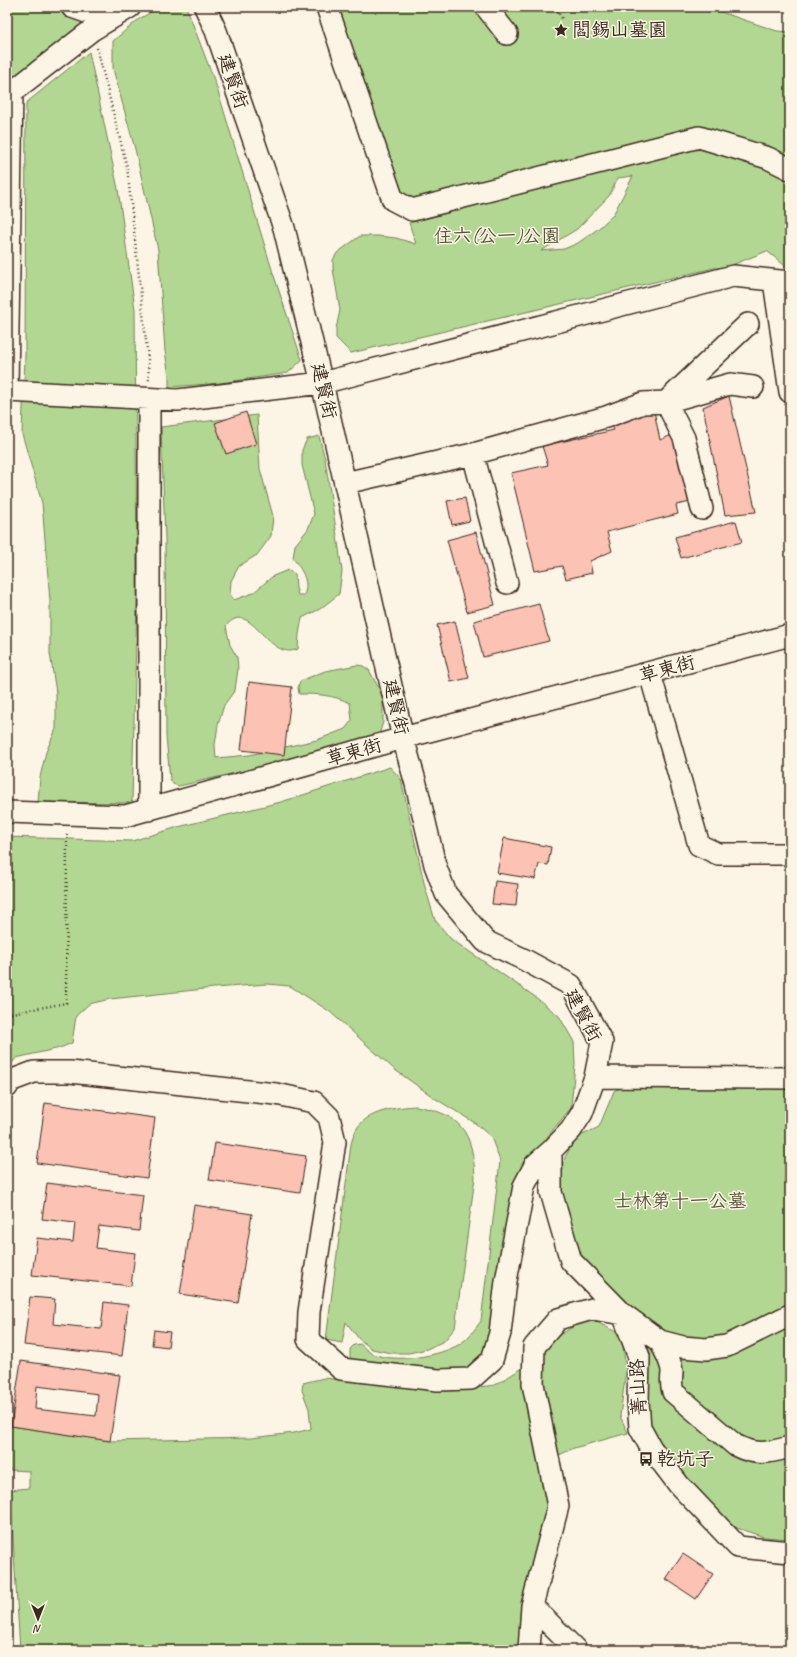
<svg xmlns="http://www.w3.org/2000/svg" width="797" height="1657" viewBox="0 0 797 1657" font-family="Caveat,'LXGW WenKai TC',sans-serif">
<style>
.green{fill:#b2d792;stroke:#768058;fill-rule:evenodd}
.building{fill:#fcc2b4;stroke:#3b2a1e;fill-rule:evenodd}
.lines{fill:none;stroke-linecap:round;stroke-linejoin:round}
.minor-casing{stroke:#3b2a1e;stroke-width:24}
.path{stroke:#3b2a1e;stroke-width:2.5;stroke-dasharray:1 3;stroke-linecap:butt}
.minor{stroke:#fcf5e5;stroke-width:21}
.labels{text-anchor:middle;dominant-baseline:central;stroke-width:3;stroke-linejoin:round;paint-order:stroke}
.poi-label{font-size:19px;fill:#3b2a1e;stroke:#fcf5e5;text-anchor:start}
.street-label{font-size:19px;fill:#3b2a1e;stroke:#fcf5e5}
.park-label{font-size:19px;fill:#59553b;stroke:#fcf5e5}
</style>
<rect width="100%" height="100%" fill="#fcf5e5"/>
<filter id="ink" filterUnits="userSpaceOnUse"><feTurbulence type="fractalNoise" baseFrequency=".025" numOctaves="2"/><feDisplacementMap in="SourceGraphic" scale="8" xChannelSelector="R" yChannelSelector="G"/><feConvolveMatrix kernelMatrix="1 2 1 2 8 2 1 2 1" color-interpolation-filters="sRGB"/></filter>
<g filter="url(#ink)">
<path class="green" d="M7,7H111L7,84Z
M160,7H185L187,9L216,85L273,273L302,360L288,373L220,383L169,387V376L165,351L158,250L135,149L113,69V41L139,19Z
M333,7H706L777,31L790,32V270L767,251L727,267L714,268L351,353L336,338V329L340,310L333,269V260L337,253L360,236H378L396,238L416,244L409,223L542,188L402,205ZM633,176L613,215L599,228L578,243L564,249L541,251L577,229L609,196L618,178Z
M89,52L118,189L135,309L137,597L132,803L38,802L40,777L46,752L56,729V693L50,653V601L42,503L22,434L25,356L26,103Z
M257,415L260,469L273,516L271,536L257,555L239,566L231,581L230,594L234,600L253,593L273,576L288,570L295,574L296,588L298,595H304C310,581 301,569 293,558L295,545L308,529L314,514L302,465V450L307,439L319,436L325,459L339,549L342,571L339,594L320,609L302,618L299,634L298,649C267,663 251,596 226,626L230,645L237,657L238,669L235,690L224,705L218,725L215,745L216,758L249,755L317,740L345,729L352,720L350,703C333,695 318,694 299,694L298,687L300,681L325,671L357,665L363,666L369,670L383,696V722L378,738L335,750L179,786L173,784L170,779L166,736L165,538L161,427Z
M390,767L401,779L425,887L435,920L451,939L534,996L559,1016L574,1042L575,1064L571,1108L548,1136L514,1205L489,1347L482,1362L463,1369L418,1368L358,1363L350,1358V1349L354,1345L360,1344C364,1347 368,1352 373,1354C396,1363 438,1357 460,1344C469,1338 475,1329 481,1321L500,1161L491,1137L475,1123L436,1099L395,1070L329,1011L290,986L267,984L214,988L110,999L89,1004L76,1016L72,1043L60,1048L16,1058L7,1070V837L132,841L178,827L281,802Z
M626,1085L790,1089V1436L767,1446L755,1464L790,1455V1539L764,1537L737,1528L713,1508L655,1442L646,1414L650,1325L584,1261L563,1227L559,1193L565,1157L576,1138L599,1127L614,1091Z
M416,1106C461,1114 473,1132 475,1177L455,1328L444,1341L427,1349L409,1353H391L372,1349L359,1339L346,1322L342,1343L326,1340L351,1144C352,1140 354,1134 356,1130C366,1111 398,1107 416,1106Z
M591,1319L616,1332L623,1345L626,1371L620,1416L628,1433L574,1448L542,1463L550,1503L523,1650H20L10,1490L29,1488V1471L10,1470L7,1465V1424L11,1426L110,1441L251,1438L294,1433L311,1429L309,1409L302,1390L303,1383L324,1378L445,1391L495,1385L521,1369L556,1337L583,1321Z"/>
<path class="building" d="M729,396L756,512L725,515L703,407Z
M653,406L660,440L672,435L691,502L676,505L678,514L607,532L612,551L590,561L592,573L566,579L562,566L535,571L511,473L548,465L542,446L614,430L611,423Z
M246,412L256,444L226,454L215,423Z
M465,498L470,521L452,525L447,501Z
M736,521L742,542L681,558L675,537Z
M476,532L495,605L467,612L447,540Z
M539,604L549,641L483,657L474,621Z
M455,621L469,678L451,682L437,625Z
M249,682L292,687L284,755L241,750Z
M504,838L551,847L548,865L539,864L535,879L497,873Z
M495,881L518,884L516,906L492,904Z
M45,1103L155,1118L147,1178L37,1163Z
M215,1143L306,1156L300,1193L209,1180Z
M47,1183L143,1195L139,1231L99,1226L96,1248L135,1253L131,1286L32,1275L37,1238L73,1242L75,1223L42,1219Z
M194,1205L252,1214L238,1303L180,1294Z
M30,1297L55,1299L53,1324L101,1329L104,1302L128,1305L122,1356L24,1345Z
M154,1330L170,1332L168,1347L152,1345Z
M21,1361L120,1375L110,1441L11,1426ZM37,1386L98,1394L96,1416L35,1409Z
M683,1554L713,1574L696,1599L666,1579Z"/>
<g class="lines">
<defs>
<path id="minor" d="M72,7L109,20
M205,7L216,31L284,228L322,383L403,738L416,784L435,865L446,894L485,941L523,959L571,985L602,1042L595,1077L582,1113L571,1130L551,1151V1192L571,1261L623,1314L660,1341L683,1347L706,1349L727,1346L790,1315
M327,7L393,200L412,210L699,137L768,158L790,169
M486,7L507,34
M774,281L790,392
M7,385L12,92L92,30L130,7
M7,391L178,400L322,383L733,276L790,282
M149,399V810
M473,454L507,583
M345,483L473,454L606,417L643,403L666,402L730,384L753,387
M702,509L684,438L666,402L748,324
M650,674L699,845L718,854H790
M7,812L125,816L403,738L790,635
M595,1077L790,1078
M7,1087L10,1081L34,1072H70L276,1094L314,1102L329,1117L335,1142L309,1312L308,1339L341,1369L438,1380L471,1379L492,1360L500,1333L506,1281L524,1186L535,1165L551,1151
M623,1314L639,1357L638,1401L640,1428L651,1448L679,1485L738,1547L790,1552
M660,1341C664,1350 671,1360 672,1371C672,1379 670,1382 673,1392L735,1445C756,1456 768,1453 790,1447
M532,1606L576,1650
M529,1650L532,1606L558,1506L533,1384L534,1347L558,1319L592,1309L623,1314"/>
</defs>
<use href="#minor" class="minor-casing"/>
<path class="path" d="M555,7L563,20
M97,48L127,167L148,359L149,382
M7,1014L66,1003L67,831"/>
<use href="#minor" class="minor"/>
</g>
</g>
<defs>
<symbol id="sight-bare" viewBox="-9 -9 18 18"><path d="M0-6L1.8-2.2L6-1.7L2.9 1.2L3.7 5.4L0 3.3L-3.7 5.4L-2.9 1.2L-6-1.7L-1.8-2.2Z" fill="#3b2a1e" stroke="#fcf5e5" stroke-width="2.5" paint-order="stroke"/></symbol>
<symbol id="bus-bare" viewBox="-9 -9 18 18"><path d="M-5-6H5V4H4V6H2V4H-2V6H-4V4H-5ZM-3.5-4V0h7V-4ZM-3.5 1.2v1.5H-2V1.2ZM2 1.2v1.5H3.5V1.2Z" fill="#3b2a1e" stroke="#fcf5e5" stroke-width="2.5" paint-order="stroke"/></symbol>
</defs>
<g fill-rule="evenodd">
<use href="#sight-bare" x="551" y="20" width="20" height="20"/>
<use href="#bus-bare" x="636" y="1449" width="20" height="20"/>
</g>
<g class="labels">
<g class="poi-label">
<text x="572" y="30">閻錫山墓園</text>
<text x="657" y="1459">乾坑子</text>
</g>
<g class="street-label">
<text transform="translate(233 81) rotate(71)">建賢街</text>
<text transform="translate(324 391) rotate(77)">建賢街</text>
<text transform="translate(667 669) rotate(-15)">草東街</text>
<text transform="translate(396 707) rotate(77)">建賢街</text>
<text transform="translate(354 752) rotate(-16)">草東街</text>
<text transform="translate(583 1015) rotate(62)">建賢街</text>
<text transform="translate(638 1387) rotate(-93)">菁山路</text>
</g>
<g class="park-label">
<text x="497" y="236">住六(公一)公園</text>
<text x="680" y="1201">士林第十一公墓</text>
</g>
</g>
<rect width="797" height="1657" fill="none" stroke="#fcf5e5" stroke-width="24"/>
<rect x="12" y="12" width="773" height="1633" fill="none" stroke="#3b2a1e" stroke-width="1.5" filter="url(#ink)"/>
<g transform="translate(38 1619) rotate(180)" stroke="#fcf5e5" stroke-width="3" paint-order="stroke">
<path d="M0-3L7 15L0 10L-7 15Z" fill="#3b2a1e"/>
<text y="-6" font-size="11" font-weight="bold" text-anchor="middle" fill="#3b2a1e">N</text>
</g>
</svg>
